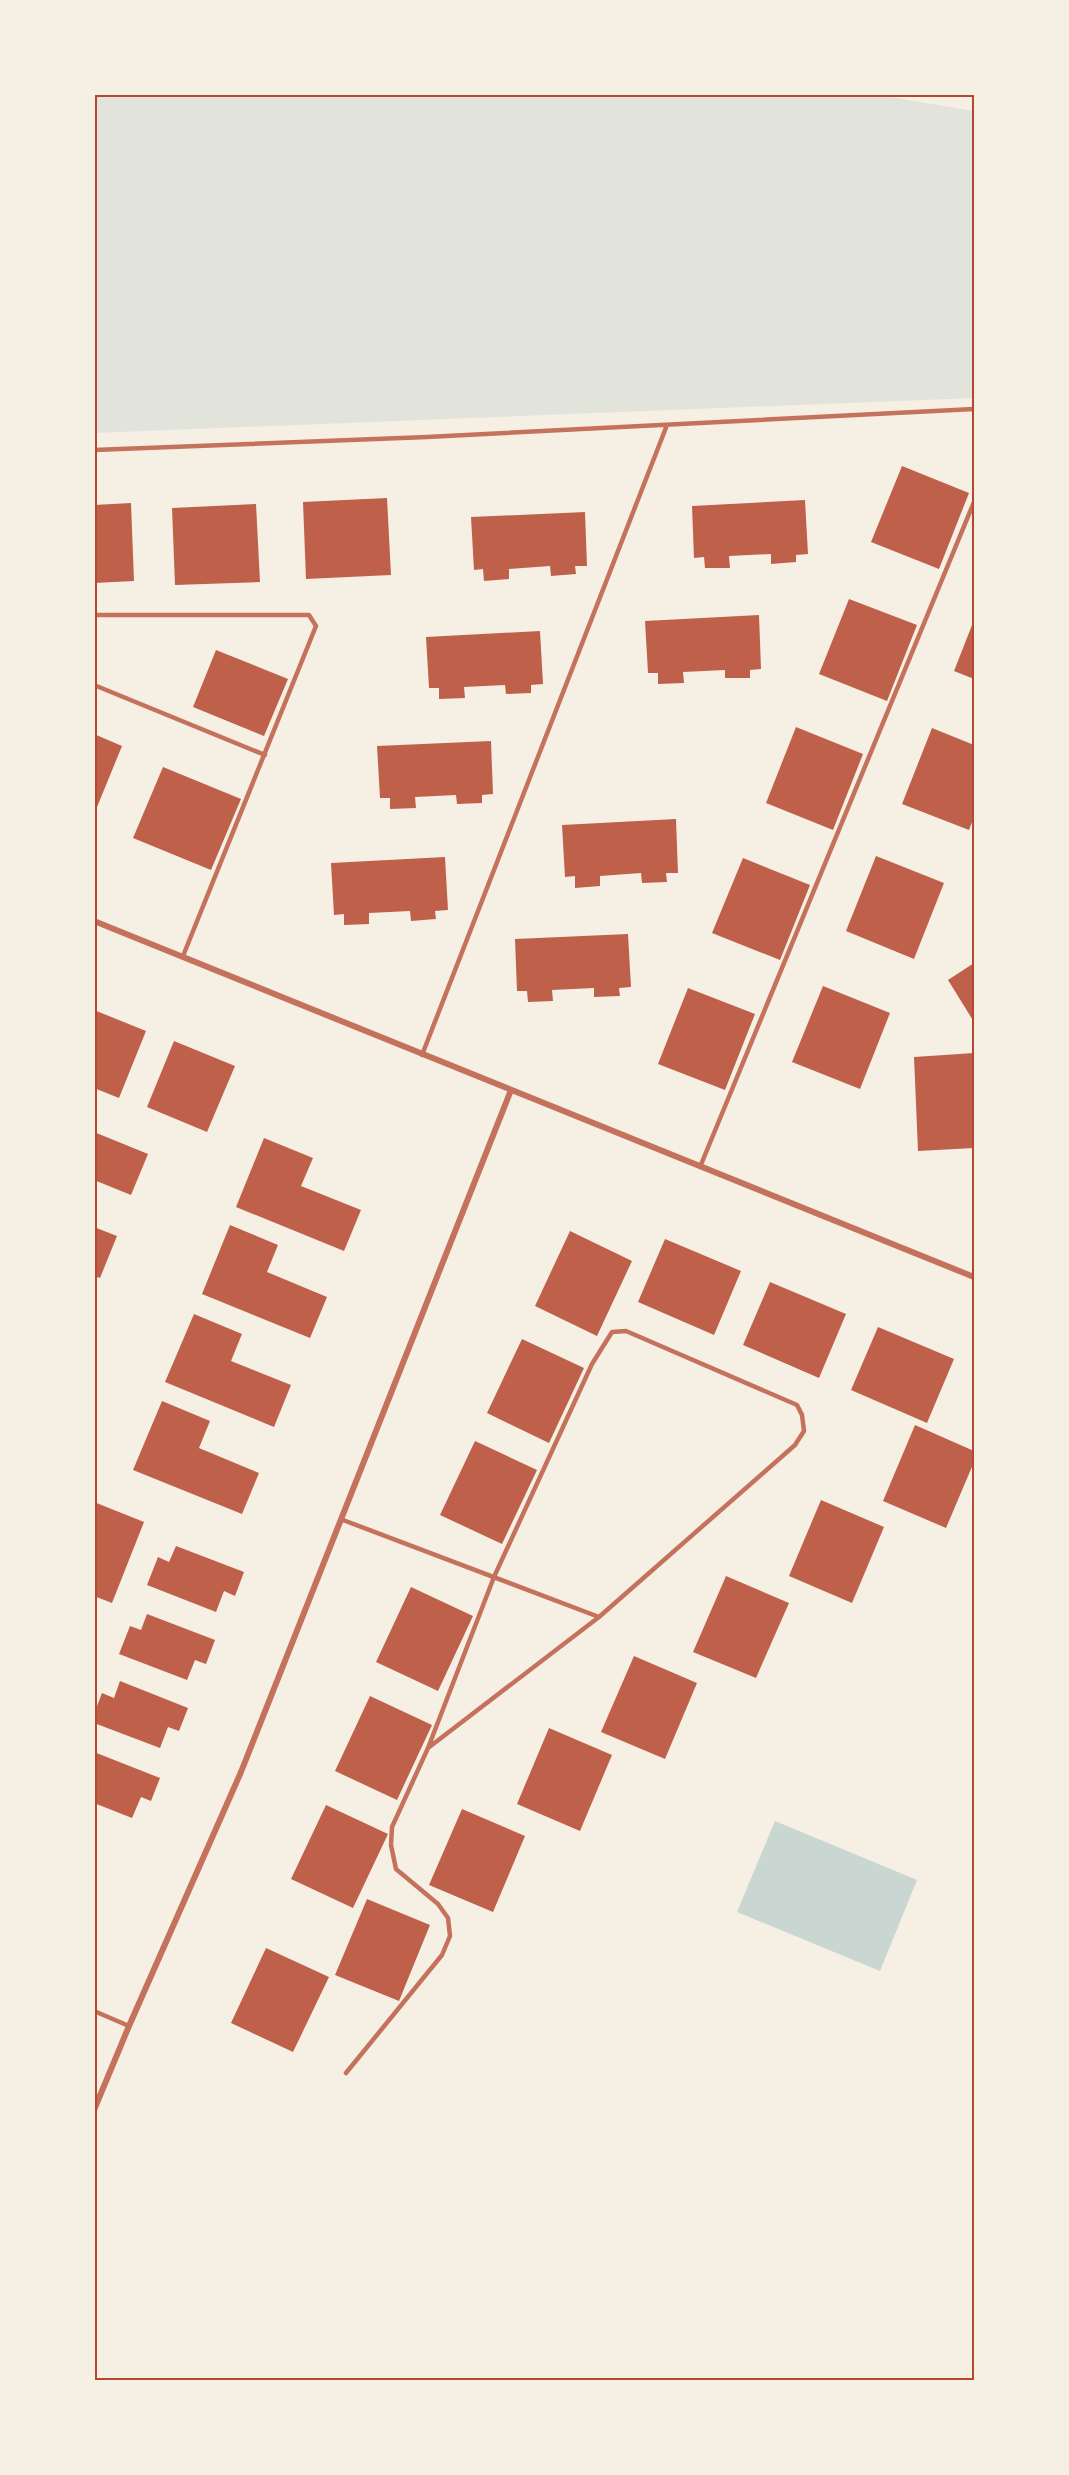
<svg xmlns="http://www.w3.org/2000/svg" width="1069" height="2475" viewBox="0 0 1069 2475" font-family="Mulish,sans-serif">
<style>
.green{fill:#e2e4dc}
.water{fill:#c9d6d2}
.building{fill:#bf614a}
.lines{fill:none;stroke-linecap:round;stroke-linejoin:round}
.service{stroke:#c5725c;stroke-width:4.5}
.minor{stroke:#c5725c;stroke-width:6}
.neatline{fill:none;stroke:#b5482f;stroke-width:2}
</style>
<rect width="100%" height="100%" fill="#f6efe4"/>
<path class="green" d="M873,94L974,111V398L95,433V95Z"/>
<path class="water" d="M775,1821L917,1880L880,1971L737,1912Z"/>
<path class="building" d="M902,466L969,493L939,569L871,542Z
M387,498L391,575L306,579L303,502Z
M805,500L808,554L796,555V562L771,564V554L729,556L730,568H705L704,557L694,558L692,506Z
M131,503L134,581L94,583V505Z
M256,504L260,582L175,585L172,508Z
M585,512L587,566H575L576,574L551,576L550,566L509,569V579L484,581L483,569L474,570L471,517Z
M849,599L917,625L887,701L819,674Z
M759,615L761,669L750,670V678H725V670L683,672L684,683L658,684V673H648L645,621Z
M974,620V679L954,671Z
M540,631L543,684L531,685V693L506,694L505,685L464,687L465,698L439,699V688H429L426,637Z
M216,650L288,679L264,736L193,707Z
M796,727L863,754L833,830L766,803Z
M932,728L974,745V817L969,830L902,804Z
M94,734L122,746L95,812H94Z
M491,741L493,794L482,795V803L457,804L456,795L415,797L416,808L390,809V798H380L377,746Z
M163,767L241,799L211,870L133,838Z
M676,819L678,873H666L667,882L642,883L641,873L600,876V886L575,888V876L565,877L562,825Z
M876,856L944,883L914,959L846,931Z
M445,857L448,910L435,911L436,919L411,921L410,911L369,913V924L344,925V914L334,915L331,863Z
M743,858L810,885L780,960L712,933Z
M628,934L631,987L619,988L620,996L594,997V988L552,990L553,1001L528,1002L527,991H517L515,939Z
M974,963V1022L948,980Z
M823,986L890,1013L860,1089L792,1062Z
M688,988L755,1014L725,1090L658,1064Z
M94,1010L146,1031L119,1098L94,1088Z
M174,1041L235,1066L207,1132L147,1107Z
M974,1053V1148L918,1151L914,1057Z
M94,1132L148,1154L131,1195L94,1180Z
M264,1138L313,1158L301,1186L361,1210L344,1251L236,1207Z
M230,1225L278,1245L267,1272L327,1297L310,1338L202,1294Z
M94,1227L117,1236L100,1278L94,1276Z
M570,1231L632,1261L597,1336L535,1306Z
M665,1239L741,1271L714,1335L638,1302Z
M770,1282L846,1314L819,1378L743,1345Z
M194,1314L242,1334L231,1361L291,1385L274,1427L165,1382Z
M878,1327L954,1359L927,1423L851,1390Z
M522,1339L584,1368L549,1443L487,1413Z
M162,1401L210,1421L199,1448L259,1473L242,1514L133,1470Z
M915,1425L974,1451V1462L946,1528L883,1501Z
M475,1441L537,1470L502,1544L440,1515Z
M821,1500L884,1527L852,1603L789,1576Z
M94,1502L144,1522L112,1603L94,1596Z
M176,1546L244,1572L235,1596L224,1591L216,1612L147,1585L158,1557L169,1562Z
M726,1576L789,1603L756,1678L693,1652Z
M411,1587L473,1616L438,1691L376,1662Z
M147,1614L215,1640L206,1664L195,1660L187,1680L119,1654L130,1626L141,1630Z
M634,1656L697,1683L665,1759L601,1732Z
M120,1681L188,1708L179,1731L168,1727L160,1748L94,1723V1714L102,1693L114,1698Z
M370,1696L432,1725L397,1800L335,1771Z
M549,1728L612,1755L580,1831L517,1804Z
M94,1752L160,1778L151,1801L141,1797L132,1818L94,1803Z
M326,1805L388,1834L353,1908L291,1879Z
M462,1809L525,1836L493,1912L429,1885Z
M367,1899L430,1925L399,2001L335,1975Z
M266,1948L329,1977L293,2052L231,2023Z"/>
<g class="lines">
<path class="service" d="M94,450L427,437L974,409
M94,615H309L316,626L183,956
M94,685L265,755
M422,1055L667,425
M700,1167L974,502
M343,1520L599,1617
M94,2011L129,2026
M346,2073L442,1955L450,1936L448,1918L438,1904L396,1869L391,1845L392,1827L428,1748L599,1617L795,1445L804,1431L802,1415L797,1405L626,1331L612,1332L592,1364L494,1577L428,1748"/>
<path class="minor" d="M94,921L974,1277
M94,2110L129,2026L241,1772L511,1090"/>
</g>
<rect width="1069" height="2475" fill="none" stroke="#f6efe4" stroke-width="192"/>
<rect x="96" y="96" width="877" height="2283" class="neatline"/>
</svg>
